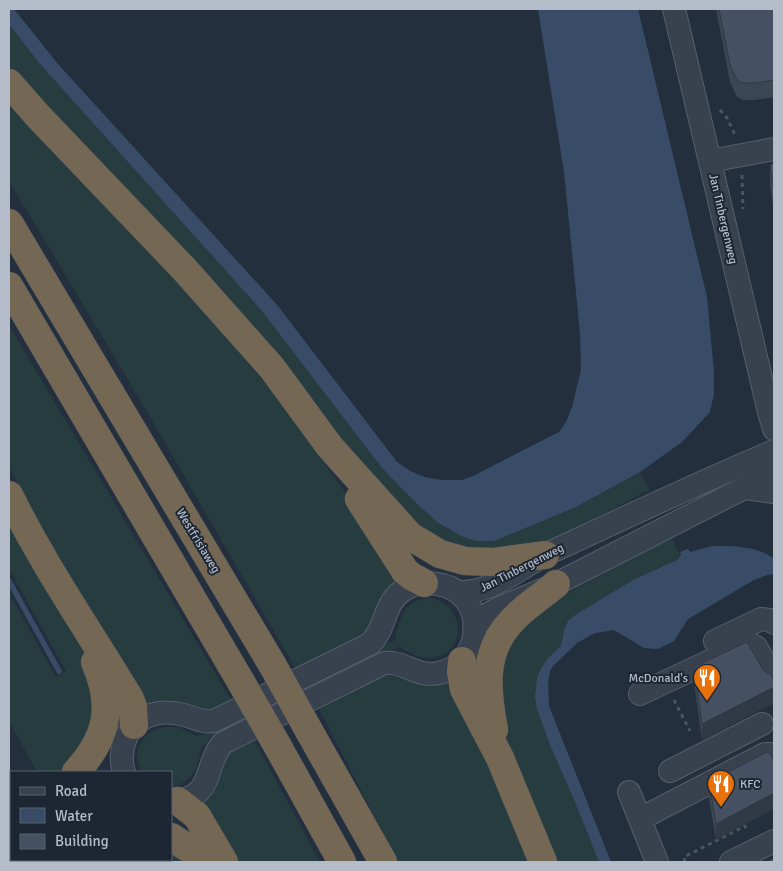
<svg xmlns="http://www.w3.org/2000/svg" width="783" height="871" viewBox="0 0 783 871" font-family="Signika,sans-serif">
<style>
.grass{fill:#263c3f}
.water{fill:#394c67}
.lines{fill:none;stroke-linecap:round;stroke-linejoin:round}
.stream{stroke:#394c67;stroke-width:5.5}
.minor-casing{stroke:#565f6c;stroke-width:24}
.highway-casing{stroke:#434c59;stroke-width:29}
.path{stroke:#44595c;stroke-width:3;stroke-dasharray:4 4;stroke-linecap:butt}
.minor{stroke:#38414e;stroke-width:22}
.highway{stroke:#746855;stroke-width:28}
.highway-bridge-casing{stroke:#434c59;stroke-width:29;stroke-linecap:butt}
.highway-bridge{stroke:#746855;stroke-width:28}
.wall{fill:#3b4654}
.shaded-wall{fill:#303945}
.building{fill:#455162;stroke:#303945}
.labels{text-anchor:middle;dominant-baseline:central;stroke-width:4;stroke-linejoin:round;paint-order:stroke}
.street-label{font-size:12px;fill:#b4bcc9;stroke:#1d2633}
.poi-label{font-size:12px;fill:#b4bcc9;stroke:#1d2633;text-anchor:end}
</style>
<rect width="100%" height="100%" fill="#242f3e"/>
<path class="grass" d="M9,24L39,63L262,311L381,467L416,503L438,523L450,531L493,541L576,507L640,472L650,490L555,538L519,551L505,554L433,542L40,104L9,66Z
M9,95L178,281L274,394L352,502L399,579L381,597L370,625L361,638L297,671L149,415L9,181Z
M9,325L234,705L222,711L142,710L34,518L9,466Z
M9,523L87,657L97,720L64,772H37L9,721V593L56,677L66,671L9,569Z
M671,537L680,555L677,560L633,580L575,615L568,621L564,630L561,646L548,658L537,709L550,745L575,802L599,862H554L505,738L495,692L508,639L546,605Z
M432,598C471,610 463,658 429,658C418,658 409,652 400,647L382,655L379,648L395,640C401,616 403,599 432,598Z
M382,674C393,675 403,680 413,682C426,685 441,684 453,680L533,862H398L317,705Z
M170,726L180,728L196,736L216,730L219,736L201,747C198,769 194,781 171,787V772H142C128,748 146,728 170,726Z
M252,736L320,862H231L195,801L228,750Z
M171,847L195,862H14L20,860H171Z"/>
<path class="water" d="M9,9H14L58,64L278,306L397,462L412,472L425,477L441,480H462L473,476L559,432L566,422L572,407L581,370L580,333L564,172L538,9H638L707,297L714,372V394L710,412L682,442L640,472L576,507L494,541H476L461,536L438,523L416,503L381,467L262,311L39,63L9,24Z
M712,546C732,546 759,546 774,559V574L767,575L754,580L688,619L674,641L658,649L644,648L614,630L595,633L577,643L553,666L550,671L548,683L549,706L611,862H599L575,802L550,745L537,709L535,697L537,678L542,667L548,658L561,646L564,630L568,621L575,615L633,580L677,560L681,555L680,552L688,549L690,552Z"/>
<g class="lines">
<path class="stream" d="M9,581L59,671"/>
<defs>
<path id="minor" d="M674,9L769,412L774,429
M710,161L774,149
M744,488L774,492
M460,592C493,593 520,567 549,553C624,518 698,483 774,451
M474,627L488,614L497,609L556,584L744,488L774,467
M715,641L761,619L770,620L774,623
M640,694L748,643L756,647L774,679
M670,771L762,724
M124,772C120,760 121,750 126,738C135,714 161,709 184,715C195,718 203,723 214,721L370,644C388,627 382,601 407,588C416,583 426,582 437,584C487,591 487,662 439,673C417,678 403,660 384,663L223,743C202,767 217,797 171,802
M629,792L657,862
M640,819L765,754H771L774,757
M9,821L11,820
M9,847L11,846
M731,862L774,841"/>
<path id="highway" d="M9,83L38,116L185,270L272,368L330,447L410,536L440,554L465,561L493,562L545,555
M9,223L273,666
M9,286L241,682
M9,495C44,566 89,631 130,699L133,707L134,725
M359,499L405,571L411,576L424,583
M462,661L461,672L464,689L500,758L543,862
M308,729L383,862
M494,730C487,692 482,655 509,624C522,608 541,597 556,584
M277,745L342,862
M76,772C108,737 114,706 95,662
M178,801L197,816L224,862
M171,837L191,850L204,862"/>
</defs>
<use href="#minor" class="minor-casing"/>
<use href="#highway" class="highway-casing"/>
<path class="path" d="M720,110L727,118L736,137
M742,175L743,209
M674,700L690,731
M685,862L684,857L745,826L748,832"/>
<use href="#minor" class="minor"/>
<use href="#highway" class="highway"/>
<defs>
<path id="highway-bridge" d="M273,666L308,729
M241,682L277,745"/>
</defs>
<use href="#highway-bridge" class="highway-bridge-casing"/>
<use href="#highway-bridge" class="highway-bridge"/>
</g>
<path class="wall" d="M716,9H774V97L755,100H743L737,97L730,82Z
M774,164V211L770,186V165Z
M694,667L763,670L702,740L694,683Z
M767,752L716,840L709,798V782Z"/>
<path class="shaded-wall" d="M774,687V703L702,740V724Z
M774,793V809L716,840V824Z"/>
<path class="building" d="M719,9H774V80L755,83H743L737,80L730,65Z
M774,164V190L770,165Z
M747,642L763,670L771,675L774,682V687L702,724L694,667Z
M767,752L770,753L774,762V793L716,824L709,782Z
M774,858V862H766Z"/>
<defs>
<symbol id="restaurant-pin" viewBox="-11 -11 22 30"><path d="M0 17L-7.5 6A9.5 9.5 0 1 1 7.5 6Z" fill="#e8710a" stroke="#1d2633"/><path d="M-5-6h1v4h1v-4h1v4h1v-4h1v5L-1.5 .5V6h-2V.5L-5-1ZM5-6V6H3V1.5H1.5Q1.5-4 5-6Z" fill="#fff"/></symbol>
</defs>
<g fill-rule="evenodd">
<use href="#restaurant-pin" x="691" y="662" width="32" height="43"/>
<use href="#restaurant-pin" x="705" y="768" width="32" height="43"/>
</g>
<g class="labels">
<g class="street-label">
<text transform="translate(723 219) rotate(77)">Jan Tinbergenweg</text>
<text transform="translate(198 541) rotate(59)">Westfrisiaweg</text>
<text transform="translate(522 568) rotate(-27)">Jan Tinbergenweg</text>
</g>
<g class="poi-label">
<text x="688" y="678">McDonald's</text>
<text x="740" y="784" text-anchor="start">KFC</text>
</g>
</g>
<rect width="783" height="871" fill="none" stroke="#b4bcc9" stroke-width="20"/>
<rect x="10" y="771" width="162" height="90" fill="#1d2633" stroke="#59626f"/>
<rect x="20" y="787" width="25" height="8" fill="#38414e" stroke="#59626f"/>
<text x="55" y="796" font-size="15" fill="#b4bcc9">Road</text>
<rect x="20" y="808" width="25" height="15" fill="#394c67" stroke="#59626f"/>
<text x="55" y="821" font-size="15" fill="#b4bcc9">Water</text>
<rect x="20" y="834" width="25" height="15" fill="#455162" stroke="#59626f"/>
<text x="55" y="846" font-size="15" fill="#b4bcc9">Building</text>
</svg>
